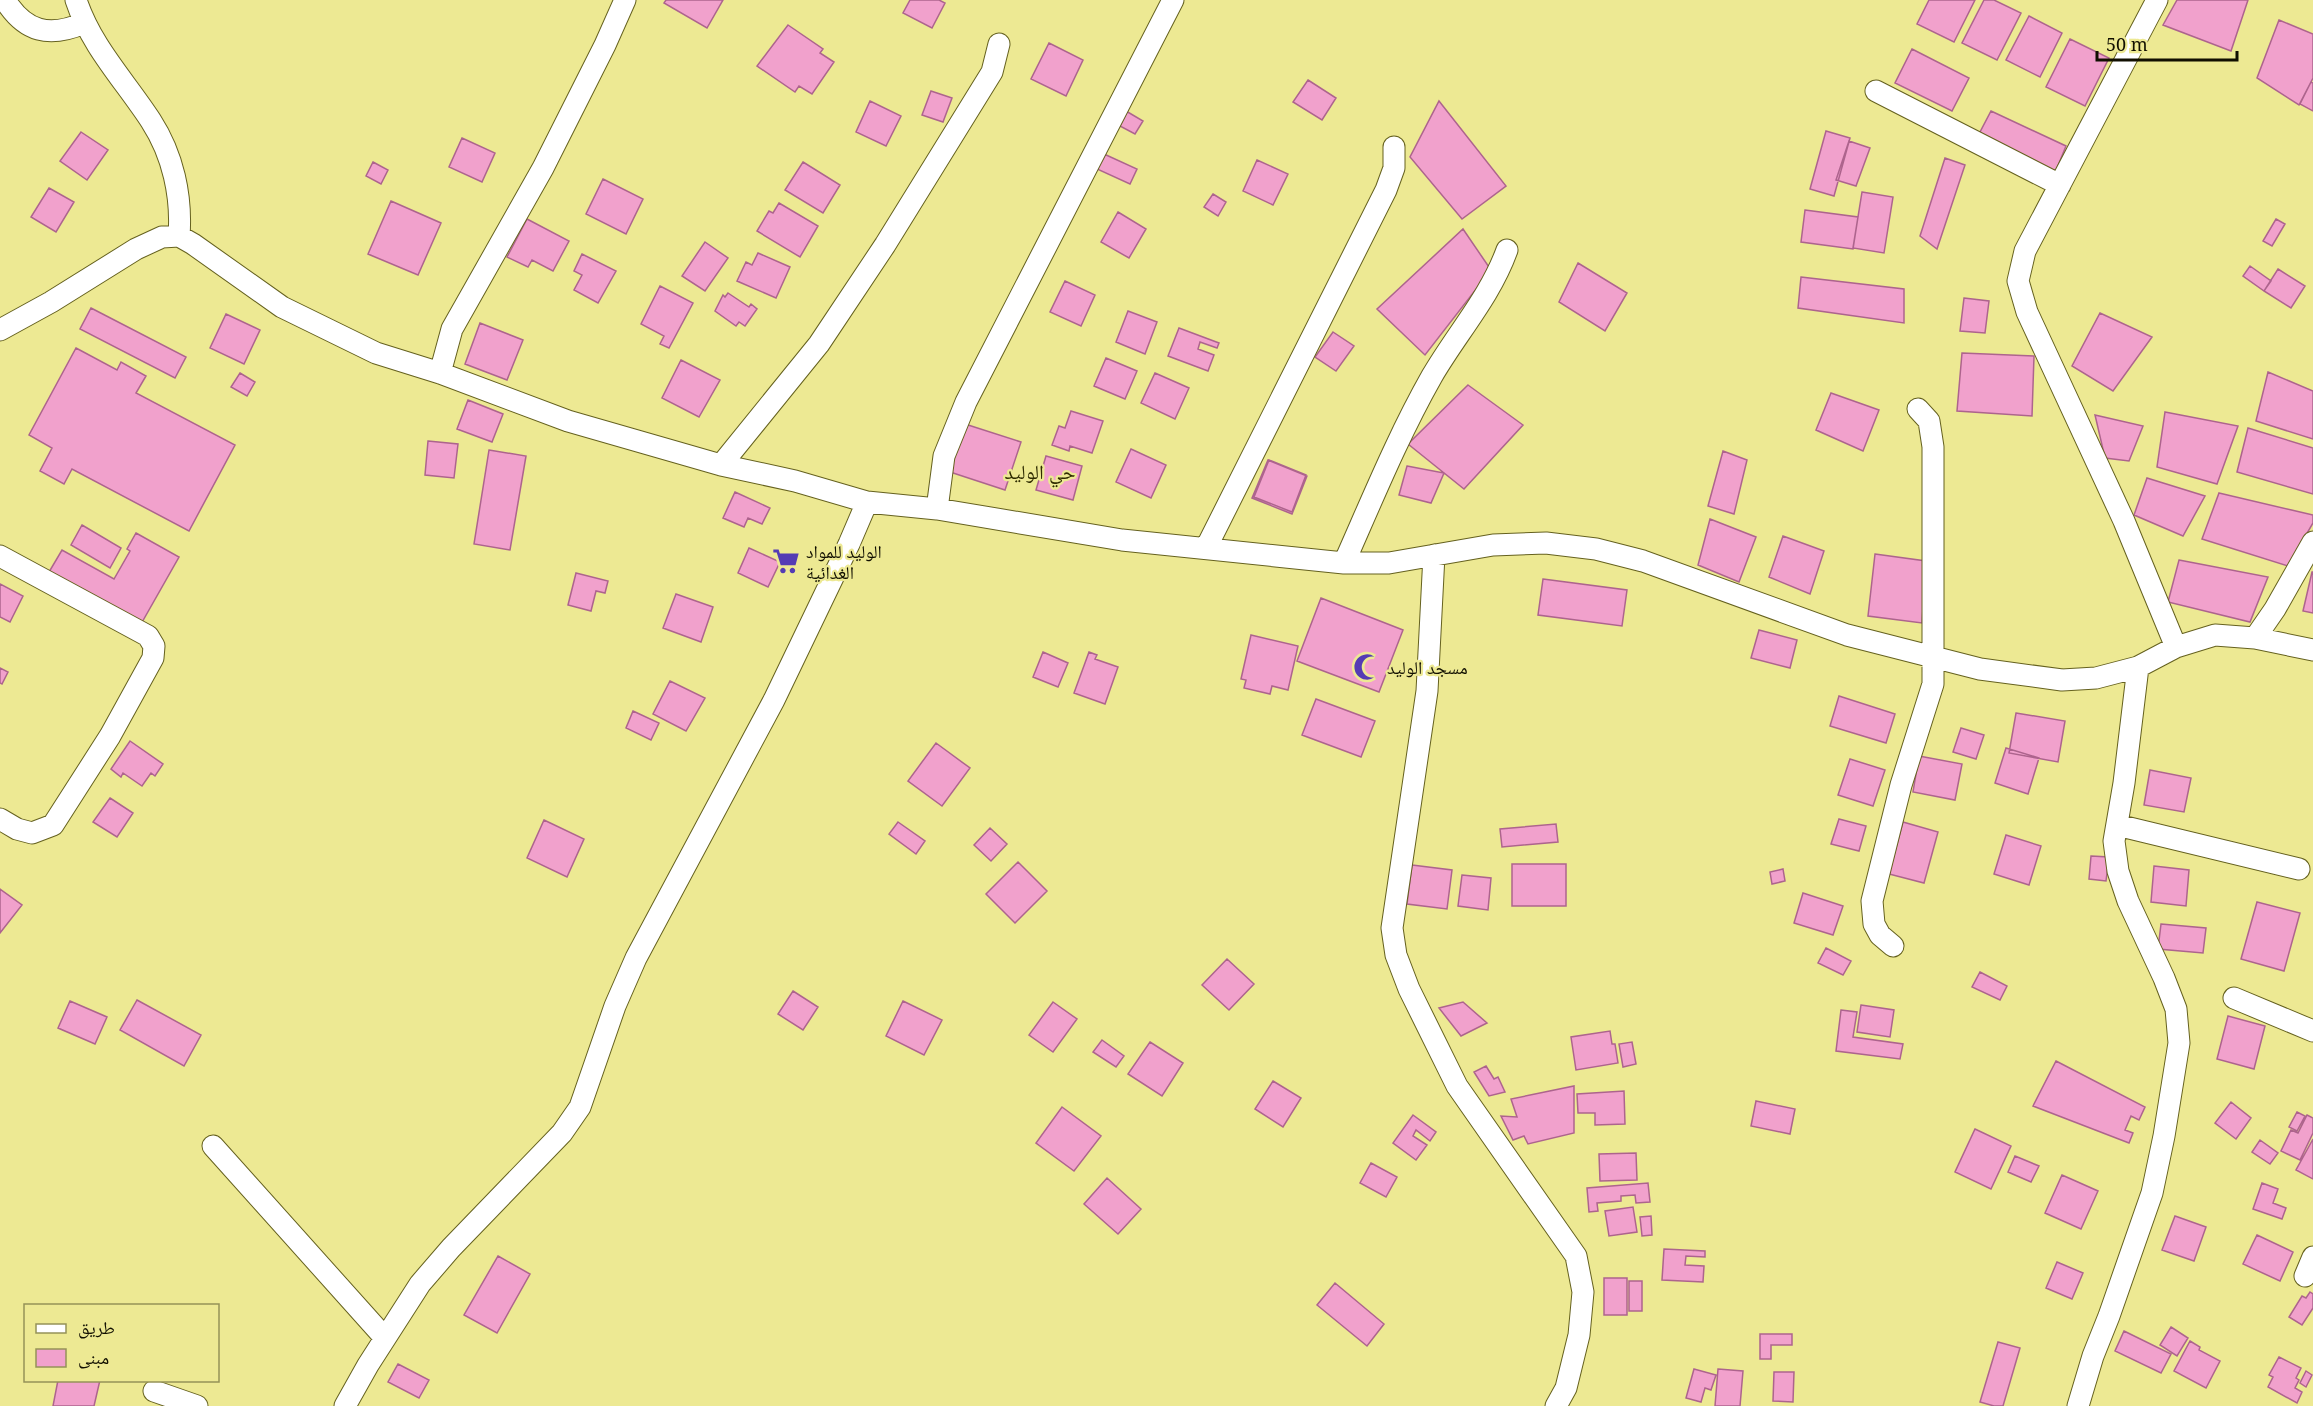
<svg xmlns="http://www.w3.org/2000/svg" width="2313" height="1406" viewBox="0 0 2313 1406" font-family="'Noto Serif','Noto Naskh Arabic',serif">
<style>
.building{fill:#f1a1cc;stroke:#ad648d;stroke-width:1.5}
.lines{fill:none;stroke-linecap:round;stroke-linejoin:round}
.minor-casing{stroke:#65611f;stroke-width:23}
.minor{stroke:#fff;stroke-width:21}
.labels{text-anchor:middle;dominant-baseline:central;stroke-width:4.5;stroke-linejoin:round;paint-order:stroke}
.poi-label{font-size:18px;fill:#110f00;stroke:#ede993;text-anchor:start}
.neighbourhood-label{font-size:20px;fill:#2f2c00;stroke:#ede993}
</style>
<rect width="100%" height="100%" fill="#ede993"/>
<path class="building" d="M666,0H723L707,28L664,3Z
M910,0H939L945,3L932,28L903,13Z
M1929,0H1975L1954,42L1917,24Z
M1984,0H1994L2021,13L1997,60L1962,43Z
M2177,0H2248L2231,51L2163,25Z
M2029,16L2062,33L2040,77L2006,60Z
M2279,20L2313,34V78L2299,105L2257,78Z
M788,25L823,49L820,53L834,62L812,94L799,86L795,92L757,66Z
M2070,39L2109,58L2085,106L2046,87Z
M1049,43L1083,60L1066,96L1031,79Z
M1912,49L1969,78L1952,111L1895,83Z
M1308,80L1336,98L1322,120L1293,102Z
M2311,82L2313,83V111L2300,104Z
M931,91L952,98L943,122L922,115Z
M870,101L901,116L886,146L856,132Z
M1439,101L1506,186L1462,219L1410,157Z
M1126,111L1143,121L1135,134L1118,125Z
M1991,111L2066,146L2055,173L1979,134Z
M1826,131L1850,138L1834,196L1810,189Z
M81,132L108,150L87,180L60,161Z
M462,138L495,153L482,182L449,167Z
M1849,141L1870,148L1856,186L1836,180Z
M1104,154L1137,169L1130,184L1097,169Z
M1945,158L1965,165L1937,249L1920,236Z
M1257,160L1288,174L1273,205L1243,191Z
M373,162L388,170L381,184L366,176Z
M803,162L840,185L823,213L785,190Z
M603,179L643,199L626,234L586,214Z
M49,188L74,202L56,232L31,217Z
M1862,192L1893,197L1884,253L1853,248Z
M1213,194L1226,202L1218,216L1204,207Z
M391,201L441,223L418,275L368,254Z
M779,203L818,226L800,257L757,231L769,211L773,213Z
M1805,210L1858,217L1853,249L1801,242Z
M1118,212L1146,229L1129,258L1101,242Z
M527,219L569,241L553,271L532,260L528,267L507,257Z
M2276,219L2285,224L2272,246L2263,241Z
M1463,229L1491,270L1425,355L1377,309Z
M705,242L728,258L705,291L682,276Z
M758,253L790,267L776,298L737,281L746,262L752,265Z
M582,254L616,271L598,303L574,290L582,275L574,271Z
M1578,263L1627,293L1605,331L1559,302Z
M2250,266L2271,281L2264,291L2243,276Z
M2278,269L2305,286L2291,308L2264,291Z
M1801,277L1904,289V323L1798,308Z
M1065,281L1095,295L1081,326L1050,312Z
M660,286L693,303L669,348L660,344L664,336L641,324Z
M728,293L749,307L751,304L757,309L745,326L739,322L736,326L715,311L723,295L725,297Z
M1964,298L1989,301L1985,333L1960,331Z
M91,308L186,357L175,378L80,329Z
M1128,311L1157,322L1145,354L1116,342Z
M2100,313L2152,337L2113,391L2072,366Z
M226,314L260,330L244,364L210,348Z
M480,323L523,340L507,380L465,364Z
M1179,328L1219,343L1217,348L1200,342L1198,349L1214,355L1208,371L1168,356Z
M1333,332L1354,346L1336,371L1315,357Z
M76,348L117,370L121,362L146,376L136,393L235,445L189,531L72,469L64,484L40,471L52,448L29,435Z
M1962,353L2034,356L2032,416L1957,411Z
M1106,358L1137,371L1125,399L1094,386Z
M681,360L720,380L699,417L662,398Z
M2268,372L2313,391V439L2256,421Z
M240,373L255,382L247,396L231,387Z
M1155,373L1189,388L1175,419L1141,403Z
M1468,385L1523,425L1464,489L1408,444Z
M1831,393L1879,410L1863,451L1816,430Z
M468,400L503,414L492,442L457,429Z
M1071,411L1103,421L1092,453L1070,446L1069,451L1052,445L1059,426L1065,428Z
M2165,412L2238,426L2217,484L2157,467Z
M2095,415L2143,426L2129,461L2105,458Z
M965,424L1021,442L1005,490L950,472Z
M2248,428L2313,448V494L2237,472Z
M428,441L458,444L454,478L425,475Z
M1131,449L1166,465L1151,498L1116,482Z
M489,450L526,456L510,550L474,544Z
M1723,451L1747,460L1734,514L1708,506Z
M1046,456L1082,466L1073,500L1036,490Z
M1268,460L1307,476L1292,514L1252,498Z
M1269,460L1306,475L1292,512L1254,497Z
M1407,466L1444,473L1431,503L1399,495Z
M2147,478L2205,496L2183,536L2134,515Z
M735,492L770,508L762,524L748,518L744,527L723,518Z
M2219,493L2313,515V523L2288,566L2202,539Z
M1710,519L1756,537L1739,582L1698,565Z
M82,525L121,548L110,568L71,545Z
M136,533L179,557L141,624L49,572L62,550L114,579L130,551L127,549Z
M1783,536L1824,551L1810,594L1769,577Z
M749,548L780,562L768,587L738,573Z
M1875,554L1926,561L1922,623L1868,616Z
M2179,560L2268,577L2250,622L2168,602Z
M2312,572H2313V613L2303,611Z
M576,573L608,581L605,593L596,591L591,611L568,605Z
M1543,579L1627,590L1622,626L1538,615Z
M0,584L23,596L10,622L0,617Z
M676,594L713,607L701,642L663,628Z
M1321,598L1403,630L1379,692L1297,661Z
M1759,630L1797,640L1790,668L1751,658Z
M1251,635L1298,646L1288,690L1272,686L1270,694L1244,688L1246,680L1241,679Z
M1043,652L1068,663L1058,687L1033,677Z
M1089,652L1097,655L1095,659L1118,667L1105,704L1074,693Z
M0,668L8,672L2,684L0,683Z
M670,681L705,698L686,731L653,714Z
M1839,696L1895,714L1886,743L1830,726Z
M1316,699L1375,721L1361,757L1302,735Z
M633,711L659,723L651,740L626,728Z
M2016,713L2065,721L2058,762L2009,753Z
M1961,728L1984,735L1976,759L1953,752Z
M130,741L163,764L155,776L151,773L142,786L123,773L121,777L111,769Z
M936,743L970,768L942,806L908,781Z
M2006,748L2039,758L2028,794L1995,783Z
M1919,756L1962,764L1955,800L1913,792Z
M1850,759L1885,770L1873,806L1838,795Z
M2150,770L2191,778L2184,812L2144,805Z
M110,798L133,813L117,837L93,822Z
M1839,819L1866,826L1859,851L1831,844Z
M544,820L584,839L567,877L527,858Z
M898,822L925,841L916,854L889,834Z
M1903,822L1938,832L1924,883L1889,874Z
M1556,824L1558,842L1502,847L1500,829Z
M990,828L1007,844L991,861L974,845Z
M2006,835L2041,846L2029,885L1994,874Z
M2091,856L2109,857L2106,881L2089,879Z
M1018,862L1047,891L1015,923L986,894Z
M1512,864H1566V906H1512Z
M1412,865L1452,870L1447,909L1407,904Z
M2154,866L2189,870L2186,906L2151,902Z
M1783,869L1785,881L1772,884L1770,872Z
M1462,875L1491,878L1488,910L1458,906Z
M0,889L22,905L0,933Z
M1803,893L1843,906L1833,935L1794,923Z
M2257,902L2300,913L2284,971L2241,959Z
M2161,924L2206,928L2203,953L2158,949Z
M1826,948L1851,961L1843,975L1818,963Z
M1227,959L1254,984L1229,1010L1202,985Z
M1980,972L2007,986L2000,1000L1972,987Z
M793,991L818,1007L803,1030L778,1014Z
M137,1000L201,1035L184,1066L120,1030Z
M70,1001L107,1017L95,1044L58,1028Z
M903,1001L942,1020L924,1055L886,1036Z
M1053,1002L1077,1019L1053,1052L1029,1035Z
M1463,1002L1487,1023L1461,1036L1439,1008Z
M1861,1005L1894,1010L1890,1037L1857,1032Z
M1841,1010L1857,1012L1853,1037L1903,1044L1900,1059L1836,1051Z
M2228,1016L2265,1026L2254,1069L2217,1059Z
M1610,1031L1612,1044H1615L1618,1063L1576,1070L1571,1037Z
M1102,1040L1124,1056L1116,1067L1093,1052Z
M1150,1042L1183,1063L1162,1096L1128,1074Z
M1632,1042L1636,1064L1623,1067L1619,1044Z
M2056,1061L2145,1107L2139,1120L2131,1116L2125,1130L2133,1133L2129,1143L2033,1106Z
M1486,1066L1494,1079L1498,1077L1505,1092L1489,1096L1474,1072Z
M1273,1081L1301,1098L1283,1127L1255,1109Z
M1574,1086V1133L1528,1144L1524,1136L1513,1140L1501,1116L1517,1117L1511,1099Z
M1624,1091L1625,1124L1595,1125V1113H1578L1577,1094Z
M1756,1101L1795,1109L1790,1134L1751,1126Z
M2231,1102L2251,1118L2236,1139L2215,1123Z
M1062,1107L1101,1136L1074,1171L1036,1143Z
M2297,1112L2305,1116L2297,1131L2289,1127Z
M1413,1115L1436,1132L1430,1141L1416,1130L1413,1136L1427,1145L1416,1160L1393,1143Z
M2307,1115L2313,1118V1133L2300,1160L2281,1151L2291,1130L2298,1133Z
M1975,1129L2011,1146L1991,1189L1955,1172Z
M2313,1139V1179L2296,1170Z
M2260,1140L2278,1153L2270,1164L2252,1152Z
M1636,1153L1637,1180L1600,1181L1599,1154Z
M2015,1156L2039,1166L2031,1182L2008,1172Z
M1371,1163L1397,1177L1386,1197L1360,1183Z
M2062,1175L2098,1191L2081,1229L2045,1213Z
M1107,1178L1141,1209L1118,1234L1084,1204Z
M1648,1183L1650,1202L1636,1203L1635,1195L1621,1196V1201L1597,1203L1598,1211L1589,1212L1587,1188Z
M2262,1183L2278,1189L2273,1203L2286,1208L2282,1219L2253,1209Z
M1633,1207L1637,1232L1609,1236L1605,1211Z
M1651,1216L1652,1235L1642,1236L1640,1217Z
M2175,1216L2206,1227L2194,1261L2162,1250Z
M2257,1235L2293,1252L2280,1281L2243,1264Z
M1664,1249L1705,1251V1257L1686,1256L1685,1265L1704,1266L1703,1282L1662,1280Z
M498,1256L530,1274L497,1333L464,1315Z
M2057,1262L2083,1273L2072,1299L2046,1288Z
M1604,1278H1627V1315H1604Z
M1629,1281H1642V1311H1629Z
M1335,1283L1384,1324L1367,1346L1317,1305Z
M2310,1292L2313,1294V1308L2302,1325L2289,1317L2302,1296L2306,1298Z
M2171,1327L2188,1338L2177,1356L2160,1345Z
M2124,1331L2171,1354L2161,1373L2115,1351Z
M1760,1334H1792V1345H1771V1359H1760Z
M2190,1341L2200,1347L2199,1350L2220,1361L2206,1388L2174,1371Z
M1998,1342L2020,1348L2003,1406H1994L1980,1402Z
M2279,1357L2301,1368L2296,1378L2299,1380L2295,1388L2302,1392L2297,1403L2268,1387L2273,1377L2269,1375Z
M398,1364L429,1380L419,1398L388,1382Z
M1694,1369L1716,1375L1711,1390L1705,1388L1701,1402L1686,1398Z
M1718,1369L1743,1371L1740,1406H1715Z
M2306,1371L2312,1375L2306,1387L2300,1383Z
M1774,1372H1794L1793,1402L1773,1401Z
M58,1380H100L94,1406H53Z"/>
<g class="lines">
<defs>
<path id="minor" d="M5,0C25,32 49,38 84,23
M76,0C91,46 125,81 151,121C173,155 182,196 179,236
M2157,0L2025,251L2018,281L2027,312L2124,521L2176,647
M1876,91L2060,185
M0,330L51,302L136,249L162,237L179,236L193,244L282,307L376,353L440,373L568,421L721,465L795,481L867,502L937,509L1122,540L1344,563H1389L1493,545L1546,543L1596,549L1643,561L1847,635L1980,669L2062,680L2096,678L2138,667L2176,647L2215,635L2255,638L2313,650
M440,373L452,329L543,168L605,45L625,0
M721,465L819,344L885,245L992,72L999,44
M937,509L944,456L966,402L1173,0
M1206,548L1386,190L1394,168V147
M1434,555L1427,691L1392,928L1396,955L1409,989L1457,1086L1576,1256L1583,1292L1579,1335L1566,1388L1556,1406
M0,556L148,636L154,646L153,658L110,736L53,825L32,833L17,829L0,819
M1344,563C1372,500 1398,436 1432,376C1457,333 1490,297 1507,250
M2255,638L2275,609L2313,542
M2117,825L2299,869
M1893,946L1880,935L1874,924L1872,901L1901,785L1933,684V447L1929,421L1918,409
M2234,998L2313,1031
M213,1146L385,1338
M2305,1276L2313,1257
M154,1391L197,1406
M345,1406L368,1365L420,1284L451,1248L562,1133L580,1107L615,1006L636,958L774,700L849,544L867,502
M2078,1406L2093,1356L2109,1316L2152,1193L2164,1136L2179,1043L2176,1009L2164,978L2128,901L2118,871L2114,841L2124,783L2138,667"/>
</defs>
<use href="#minor" class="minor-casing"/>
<use href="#minor" class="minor"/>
</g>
<defs>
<symbol id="supermarket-bare" viewBox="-9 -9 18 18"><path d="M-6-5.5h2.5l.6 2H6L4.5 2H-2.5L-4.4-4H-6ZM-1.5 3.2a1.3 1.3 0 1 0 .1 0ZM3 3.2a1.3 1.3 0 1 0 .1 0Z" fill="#543cb4" stroke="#ede993" stroke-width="2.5" paint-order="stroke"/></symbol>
<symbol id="mosque-bare" viewBox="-9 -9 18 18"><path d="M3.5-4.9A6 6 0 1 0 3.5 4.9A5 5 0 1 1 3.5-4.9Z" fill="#543cb4" stroke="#ede993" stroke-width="2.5" paint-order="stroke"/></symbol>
</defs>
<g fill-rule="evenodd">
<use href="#supermarket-bare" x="767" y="542" width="38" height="38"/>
<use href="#mosque-bare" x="1348" y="648" width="38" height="38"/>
</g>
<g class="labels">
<g class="poi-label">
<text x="806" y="551">الوليد للمواد<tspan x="806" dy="21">الغدائية</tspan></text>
<text x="1387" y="667">مسجد الوليد</text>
</g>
<g class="neighbourhood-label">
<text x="1040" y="471">حي الوليد</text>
</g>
</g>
<rect x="24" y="1304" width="195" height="78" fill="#ede993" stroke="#959258" stroke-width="1.5"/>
<rect x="36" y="1324" width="30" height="9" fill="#ffffff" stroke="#959258" stroke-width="1.5"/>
<text x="78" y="1334" font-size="18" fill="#110f00">طريق</text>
<rect x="36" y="1349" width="30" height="18" fill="#f1a1cc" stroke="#959258" stroke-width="1.5"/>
<text x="78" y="1364" font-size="18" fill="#110f00">مبنى</text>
<path d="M2097 51v9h140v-9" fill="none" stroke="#110f00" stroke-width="3"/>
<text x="2106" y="51" font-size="18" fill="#110f00" stroke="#ede993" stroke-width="4.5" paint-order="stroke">50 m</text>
</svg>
